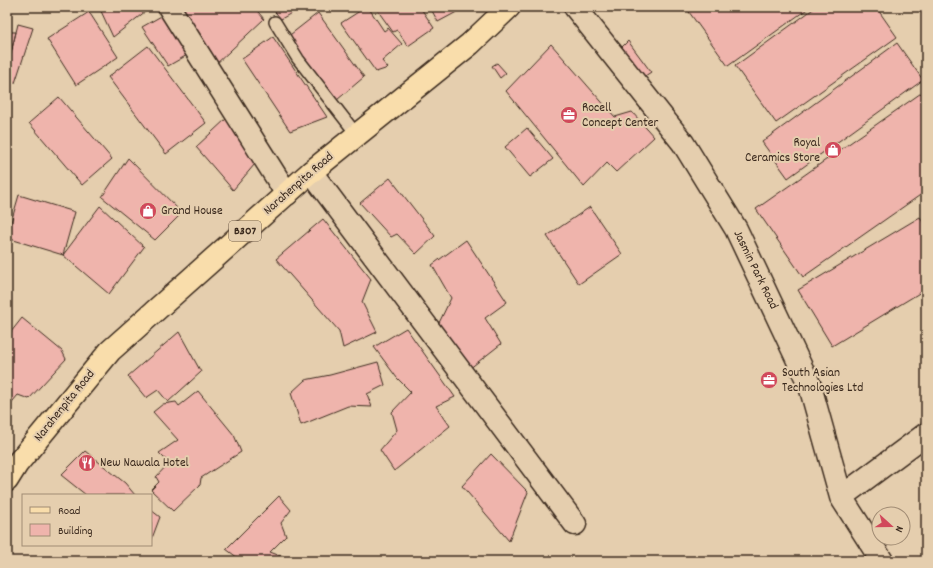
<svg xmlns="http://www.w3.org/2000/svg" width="933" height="568" viewBox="0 0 933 568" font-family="Dekko,sans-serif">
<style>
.building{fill:#efb4ac;stroke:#3b2a1e}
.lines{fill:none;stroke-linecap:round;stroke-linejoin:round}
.service-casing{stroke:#3b2a1e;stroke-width:14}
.minor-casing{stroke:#3b2a1e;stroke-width:25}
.primary-casing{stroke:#3b2a1e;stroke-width:25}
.service{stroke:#e5ceae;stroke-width:11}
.minor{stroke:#e5ceae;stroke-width:22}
.primary{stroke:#f9ddab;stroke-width:22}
.labels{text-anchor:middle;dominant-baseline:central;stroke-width:4;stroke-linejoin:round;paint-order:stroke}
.shield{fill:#e5ceae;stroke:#6e5b49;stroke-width:1}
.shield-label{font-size:12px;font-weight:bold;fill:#3b2a1e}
.poi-label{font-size:13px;fill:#3b2a1e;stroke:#e5ceae;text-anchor:start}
.street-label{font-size:13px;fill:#3b2a1e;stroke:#e5ceae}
</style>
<rect width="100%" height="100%" fill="#e5ceae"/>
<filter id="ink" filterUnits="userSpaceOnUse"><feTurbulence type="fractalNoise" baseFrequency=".025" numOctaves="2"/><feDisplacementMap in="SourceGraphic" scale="8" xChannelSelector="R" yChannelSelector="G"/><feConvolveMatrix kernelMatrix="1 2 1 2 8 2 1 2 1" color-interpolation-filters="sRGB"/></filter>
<g filter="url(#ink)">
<path class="building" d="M103,7H144L146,11L113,37L100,9Z
M182,7H254L264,19L214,66Z
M271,7H302L281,19Z
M366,7H368L384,31L388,28L402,44L382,61L388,68L376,72L341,23Z
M375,7H420L434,28L408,46L397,30L393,32Z
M430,7H466L438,22Z
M695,7H810L728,66L689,12Z
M816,7H876L897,37L776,123L735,66Z
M89,12L118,57L76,85L47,39Z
M318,13L364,77L337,100L286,38Z
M163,15L189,54L168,66L142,27Z
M18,24L33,28L15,83L7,80V69Z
M7,32H16L10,57L7,56Z
M273,37L327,117L290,131L242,59Z
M628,41L651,72L642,78L622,47Z
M897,43L923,80L788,178L762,142Z
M551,44L615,117L632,112L654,137L616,172L607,163L584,187L506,91Z
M148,46L206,123L166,154L108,77Z
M497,63L506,73L500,78L492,66Z
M924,91L926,94V191L803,277L756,209Z
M59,97L112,159L82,185L29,123Z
M227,118L260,158L233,190L196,147Z
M527,128L553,159L530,177L505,147Z
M128,158L182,213L155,240L102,197Z
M390,178L435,236L416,254L397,234L391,237L360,203Z
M19,195L75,212L63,255L7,238V236Z
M100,206L144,247L109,294L63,255Z
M590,207L622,254L579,284L547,236Z
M920,217L926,227V289L832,346L798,290Z
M323,219L371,279L362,302L377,332L343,348L339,331L276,259Z
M466,240L507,302L485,318L501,344L469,369L437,327L451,298L432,265Z
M22,318L62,351L66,359L29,399L18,395L7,408V337Z
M406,328L455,397L436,406L450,426L394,471L380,450L397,430L392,412L411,392L397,378L374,347Z
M179,332L201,372L168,402L158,390L146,398L128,376Z
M378,362L385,385L367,394L372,407L348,406L301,425L291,393L305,380L330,375Z
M198,391L234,435L241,452L201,478L200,485L173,511L151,490L159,482L156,477L169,463L159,453L178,440L153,412L163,404L176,402L179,406Z
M85,451L125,483L135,495H86L61,475Z
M491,454L528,492L509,541L462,486Z
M279,496L291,510L281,523L286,536L270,552L283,557L280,561H242L226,549Z
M151,510L160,517L151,541Z"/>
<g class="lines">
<defs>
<path id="service" d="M275,22L298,59L357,135"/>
<path id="minor" d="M169,7L287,194
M575,7L683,143L736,229L810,386L841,497L882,561
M311,172L575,524
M841,497L926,434"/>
<path id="primary" d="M7,480L17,464L110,351L311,172L470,44L509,7"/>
</defs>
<use href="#service" class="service-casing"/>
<use href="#minor" class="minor-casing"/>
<use href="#primary" class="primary-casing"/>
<use href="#service" class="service"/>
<use href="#minor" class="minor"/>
<use href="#primary" class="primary"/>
</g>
</g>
<defs>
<symbol id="office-disc" viewBox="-11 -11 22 22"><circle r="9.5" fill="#d1495b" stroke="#e5ceae"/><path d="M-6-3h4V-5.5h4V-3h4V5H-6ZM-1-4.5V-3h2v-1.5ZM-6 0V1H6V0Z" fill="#fff"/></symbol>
<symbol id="shop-disc" viewBox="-11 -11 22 22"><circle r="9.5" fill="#d1495b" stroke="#e5ceae"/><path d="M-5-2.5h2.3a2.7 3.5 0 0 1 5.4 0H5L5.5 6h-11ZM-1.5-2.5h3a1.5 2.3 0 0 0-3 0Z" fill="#fff"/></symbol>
<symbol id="restaurant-disc" viewBox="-11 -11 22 22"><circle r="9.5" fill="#d1495b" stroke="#e5ceae"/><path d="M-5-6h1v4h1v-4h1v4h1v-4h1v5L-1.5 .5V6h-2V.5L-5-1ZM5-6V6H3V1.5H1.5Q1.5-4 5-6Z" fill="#fff"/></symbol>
</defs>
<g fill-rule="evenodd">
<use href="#office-disc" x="559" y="105" width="20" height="20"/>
<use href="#shop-disc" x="823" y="140" width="20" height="20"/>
<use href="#shop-disc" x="138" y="201" width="20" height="20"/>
<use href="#office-disc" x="759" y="370" width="20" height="20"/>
<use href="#restaurant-disc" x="77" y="453" width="20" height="20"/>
</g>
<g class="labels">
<rect class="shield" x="229" y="221" width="32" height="20" rx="3"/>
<g class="shield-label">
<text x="245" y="231">B307</text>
</g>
<g class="poi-label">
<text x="582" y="108">Rocell<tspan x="582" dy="15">Concept Center</tspan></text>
<text x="820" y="143" text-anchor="end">Royal<tspan x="820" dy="15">Ceramics Store</tspan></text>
<text x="161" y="211">Grand House</text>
<text x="782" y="373">South Asian<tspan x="782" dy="15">Technologies Ltd</tspan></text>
<text x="100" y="463">New Nawala Hotel</text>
</g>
<g class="street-label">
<text transform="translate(299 184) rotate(-41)">Narahenpita Road</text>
<text transform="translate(755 270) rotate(64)">Jasmin Park Road</text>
<text transform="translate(65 406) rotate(-51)">Narahenpita Road</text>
</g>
</g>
<rect width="933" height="568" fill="none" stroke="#e5ceae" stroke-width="24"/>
<rect x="12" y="12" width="909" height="544" fill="none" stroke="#3b2a1e" stroke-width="1.5" filter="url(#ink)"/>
<rect x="22" y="494" width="130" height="52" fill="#e5ceae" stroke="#a18c74"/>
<rect x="30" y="507" width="20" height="6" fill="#f9ddab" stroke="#a18c74"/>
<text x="58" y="514" font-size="12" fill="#3b2a1e">Road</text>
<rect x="30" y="524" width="20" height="12" fill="#efb4ac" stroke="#a18c74"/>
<text x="58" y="534" font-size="12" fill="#3b2a1e">Building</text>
<g transform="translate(891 526) rotate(111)"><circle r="19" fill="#e5ceae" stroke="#a18c74"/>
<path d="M0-3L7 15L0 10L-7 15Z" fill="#d1495b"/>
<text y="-6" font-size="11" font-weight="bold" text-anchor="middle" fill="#3b2a1e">N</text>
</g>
</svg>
